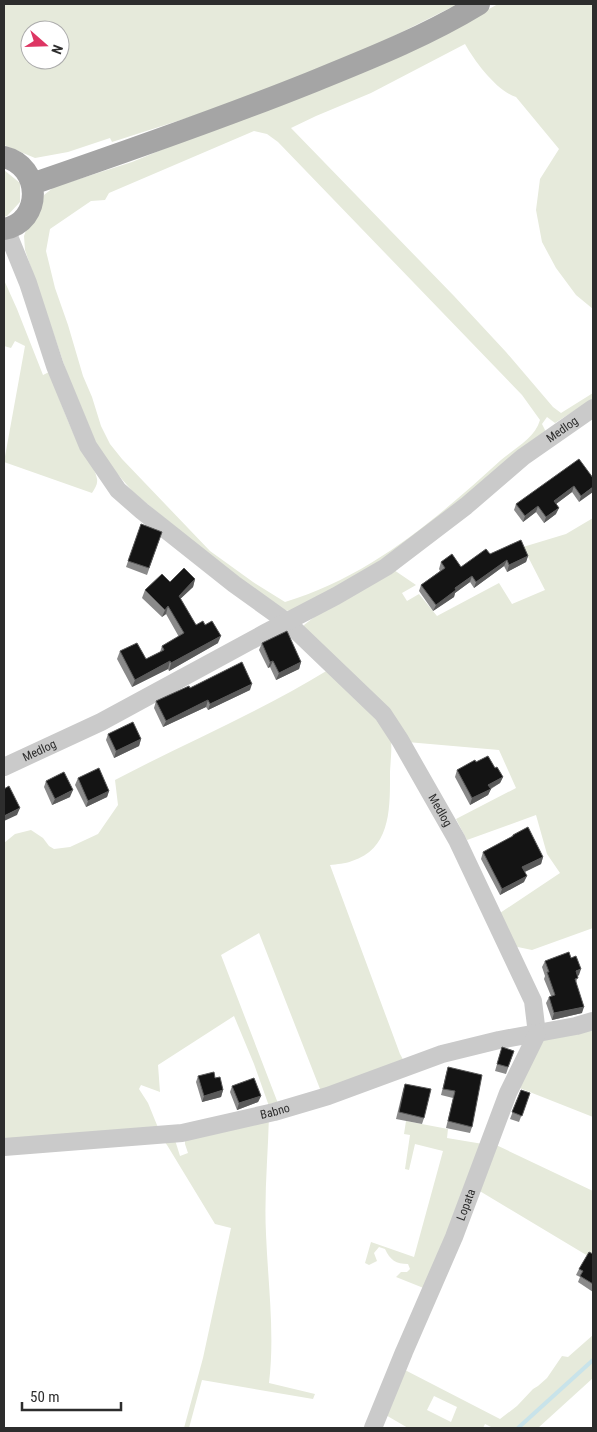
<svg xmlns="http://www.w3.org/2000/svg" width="597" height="1432" viewBox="0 0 597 1432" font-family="'Roboto Condensed',sans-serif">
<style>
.green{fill:#e6eadb;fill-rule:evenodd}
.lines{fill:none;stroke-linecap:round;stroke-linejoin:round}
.stream{stroke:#c8e3ea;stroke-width:4}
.minor{stroke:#cacaca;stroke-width:18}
.major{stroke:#a5a5a5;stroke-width:22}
.wall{fill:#8a8a8a}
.shaded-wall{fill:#5a5a5a}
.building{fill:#141414;stroke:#5a5a5a}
.labels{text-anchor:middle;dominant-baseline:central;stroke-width:5;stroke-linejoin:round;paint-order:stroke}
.street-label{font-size:12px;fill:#2d2d2d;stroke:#fff}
</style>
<rect width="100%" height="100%" fill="#fff"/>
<path class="green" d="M4,4H458L372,47L243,100L112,142L110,138L68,152L35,158L4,145ZM30,30H60V60H30Z
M498,4H593V309L576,295L556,268L542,242L536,210L540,179L559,149L516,97C497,91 475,62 465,44L371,93L316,116L291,128L454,296L506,352L553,407L561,413L593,393V399L555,423L547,417L542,424L546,432L534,439L504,462L450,512L362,573L291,611L281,610L253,591L133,492L114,470L96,443L68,376L25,250L24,236L28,225L44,195L54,187L132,162L183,141L447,32ZM254,131L267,134L278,142L522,395L540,420C535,438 515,448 501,460C436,519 371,576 285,602L253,582L210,551L122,459L110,444L101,426L92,397L83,376L68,325L55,288L46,251L50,229L91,201L105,200L109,193Z
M4,170L20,183V202L7,216L4,217Z
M4,280L17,309L43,375L49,372C59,397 67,421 79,445C84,456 95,466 97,479C98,484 95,488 92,493L4,462L25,346L15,341L11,348L4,346Z
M593,518V928L532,950L513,946L500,913L560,873L547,854L536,815L467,840L456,819L516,788L499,750L407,742L304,633V625L327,607L394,570L416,585L402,593L407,601L419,594L437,616L499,583L512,604L545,590L523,547L566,534Z
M328,670C351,690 377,708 390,736C393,743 390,765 390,774C390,808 391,849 352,861C345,864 337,864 330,865L400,1054L405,1063L322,1094L259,933L221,955L279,1106L270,1109L254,1064L234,1016L158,1065L160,1092L141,1085L139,1089L148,1103L159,1130L4,1144V866L5,865L4,843L15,834L31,830L43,838L49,846L54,849L70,847L98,834L118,805L115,780C185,743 260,712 328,670Z
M593,1026V1117L517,1087L540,1042L549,1036Z
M269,1116C268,1155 264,1195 266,1234C268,1284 275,1334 269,1383L315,1394L313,1399L202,1380L189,1428H184L203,1358L231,1228L215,1224L167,1145L160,1136L175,1140L180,1156L188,1153L185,1144V1137Z
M406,1121L448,1129L447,1138L483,1144L426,1289L396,1277L401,1272H407L410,1269L408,1264C396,1264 390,1260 385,1249L379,1247L374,1253L377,1261L369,1265L365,1263L371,1242L414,1257L443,1151L415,1144L409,1170L405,1169L410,1135L404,1134Z
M494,1144L593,1191V1259L478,1190Z
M593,1335V1378L538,1428H493L485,1424L483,1428H408L384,1414L403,1369L500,1419L517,1406L533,1389L538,1386L547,1378L562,1356L568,1357ZM434,1396L457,1407L451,1422L427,1410Z"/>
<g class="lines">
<path class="stream" d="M518,1428L593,1360"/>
<g class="minor">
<path id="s1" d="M6,229L28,283L55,366L88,446L118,490L142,511L234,584L287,622L383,714L400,740L457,840L533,1001L537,1034"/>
<path id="s2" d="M4,767L101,722L265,633L336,596L386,567L466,506L523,457L593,408"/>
<path id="s3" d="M4,1147L182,1133L274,1112L328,1096L442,1054L499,1040L576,1026L593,1021"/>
<path id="s4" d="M373,1428L404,1352L454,1237L508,1093L537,1034"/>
</g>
<path class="major" d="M4,157C42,166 43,222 4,229
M32,184C125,152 217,120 307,84C366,60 425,37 479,4"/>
</g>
<path class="wall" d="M593,478L579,502L572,492L556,504V514L544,523L536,512L523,522L514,510L516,504Z
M141,524L162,532L147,575L126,567Z
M490,554L528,556L526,562L507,572L504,566L474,588L470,582L455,593L454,597L433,611L419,591L421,585L440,571L439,569L441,562L461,567Z
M195,579L193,587L180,599L196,625H205L218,643L169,671L168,669L132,687L117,659L120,651L146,659L160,652L162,646L179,637L166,614L162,617L142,598L145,590L170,582Z
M262,643L301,662L299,669L276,680L270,667L268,668L259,650Z
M190,688L250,690L208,710L206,707L163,727L154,708L156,701Z
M108,734L141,739L139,746L114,758L106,740Z
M476,762L495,768L503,777L500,783L491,789L488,795L470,805L455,777L457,770Z
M78,778L109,791L107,797L86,807L75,785Z
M46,781L70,797L52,805L44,787Z
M513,835L543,857L541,864L525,872L524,882L500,895L481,859L483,852L512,837Z
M545,961L579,975L578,976L576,983L582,1013L552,1020L546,1003L549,997L551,996L544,979L545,976L542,967Z
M502,1047L514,1051L506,1074L495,1071Z
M448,1067L472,1127L470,1133L446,1128L453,1098L441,1095L446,1074Z
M198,1076L215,1078L223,1090L221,1097L202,1102L196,1082Z
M405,1084L424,1118L422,1124L396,1119L403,1090Z
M232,1086L261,1096L258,1102L237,1110L230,1092Z
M521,1090L530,1093L519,1122L510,1119Z
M593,1254V1292L578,1282L580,1277L576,1275L579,1269Z"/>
<path class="shaded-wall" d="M574,486L572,492L552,507L554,501Z
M593,487V492L579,502L581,496Z
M538,506L536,512L523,522L525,516Z
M559,508L556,514L544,523L546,517Z
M528,556L526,562L507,572L509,565Z
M507,560L504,566L474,588L476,582Z
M472,576L470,582L455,593L454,597L433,611L436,605L455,588Z
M195,579L193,587L176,603L179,596Z
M168,606L166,614L162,617L165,610Z
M221,636L218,643L169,671L171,663Z
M170,661L168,669L132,687L135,680Z
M273,661L270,667L268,668L270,662Z
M301,662L299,669L276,680L279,673Z
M252,684L250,690L208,710L210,704Z
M208,700L206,707L163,727L166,721Z
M141,739L139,746L114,758L116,751Z
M503,777L500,783L486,791L488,785Z
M491,789L488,795L470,805L472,798Z
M73,790L70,797L52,805L55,799Z
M109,791L107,797L86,807L88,801Z
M20,808L17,815L4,821V816Z
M543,857L541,864L520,874L522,867Z
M527,876L524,882L500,895L502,889Z
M581,969L579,975L574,977L576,971Z
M584,1007L582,1013L552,1020L554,1013Z
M223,1090L221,1097L202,1102L204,1096Z
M261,1096L258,1102L237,1110L239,1103Z"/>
<path class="building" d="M579,459L593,478V487L581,496L574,486L554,501L559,508L546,517L538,506L525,516L516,504Z
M141,524L162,532L149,568L128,561Z
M521,540L528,556L509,565L507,560L476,582L472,576L455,588L456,590L436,605L421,585L445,568L441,562L452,554L461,567L486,549L490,554Z
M184,568L195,579L179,596L196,625L203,621L205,625L212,621L221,636L171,663L170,661L135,680L120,651L137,643L146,659L164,650L162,646L184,633L168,606L165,610L145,590L162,574L170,582Z
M287,631L301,662L279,673L273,661L270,662L262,643Z
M242,662L252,684L210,704L208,700L166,721L156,701L189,686L190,688Z
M133,722L141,739L116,751L108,734Z
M488,756L495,768L497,767L503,777L488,785L491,789L472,798L457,770L475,760L476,762Z
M99,768L109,791L88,801L78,778Z
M64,772L73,790L55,799L46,781Z
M9,786L20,808L4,816V789Z
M528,827L543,857L522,867L527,876L502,889L483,852L513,836V835Z
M569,952L571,958L576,956L581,969L576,971L578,978L575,979L584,1007L554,1013L549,997L555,995L547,972H549L545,961Z
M502,1047L514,1051L508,1067L497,1064Z
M448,1067L482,1075L472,1127L448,1121L455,1091L443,1089Z
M214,1072L215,1078L220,1077L223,1090L204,1096L198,1076Z
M254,1078L261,1096L239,1103L232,1086Z
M405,1084L431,1089L424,1118L399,1112Z
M521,1090L530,1093L522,1116L512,1112Z
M589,1252L593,1254V1284L580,1276L583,1271L579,1269Z"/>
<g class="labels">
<g class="street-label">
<text stroke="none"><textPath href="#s2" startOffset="655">Medlog</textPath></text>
<text stroke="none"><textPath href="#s2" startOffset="39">Medlog</textPath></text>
<text stroke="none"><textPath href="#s1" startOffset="745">Medlog</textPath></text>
<text stroke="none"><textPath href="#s3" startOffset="274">Babno</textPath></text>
<text stroke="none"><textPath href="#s4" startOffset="242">Lopata</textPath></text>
</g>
</g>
<rect width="597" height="1432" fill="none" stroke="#2d2d2d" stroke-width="10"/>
<g transform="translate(45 45) rotate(110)"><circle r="24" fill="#ffffff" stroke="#ababab"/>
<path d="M0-4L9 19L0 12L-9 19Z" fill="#dd3663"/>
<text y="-8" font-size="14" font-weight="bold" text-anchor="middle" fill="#2d2d2d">N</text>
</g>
<path d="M22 1402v8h99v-8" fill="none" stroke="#2d2d2d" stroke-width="2.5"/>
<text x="30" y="1402" font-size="15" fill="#2d2d2d" stroke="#ffffff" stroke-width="4" paint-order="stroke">50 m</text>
</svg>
